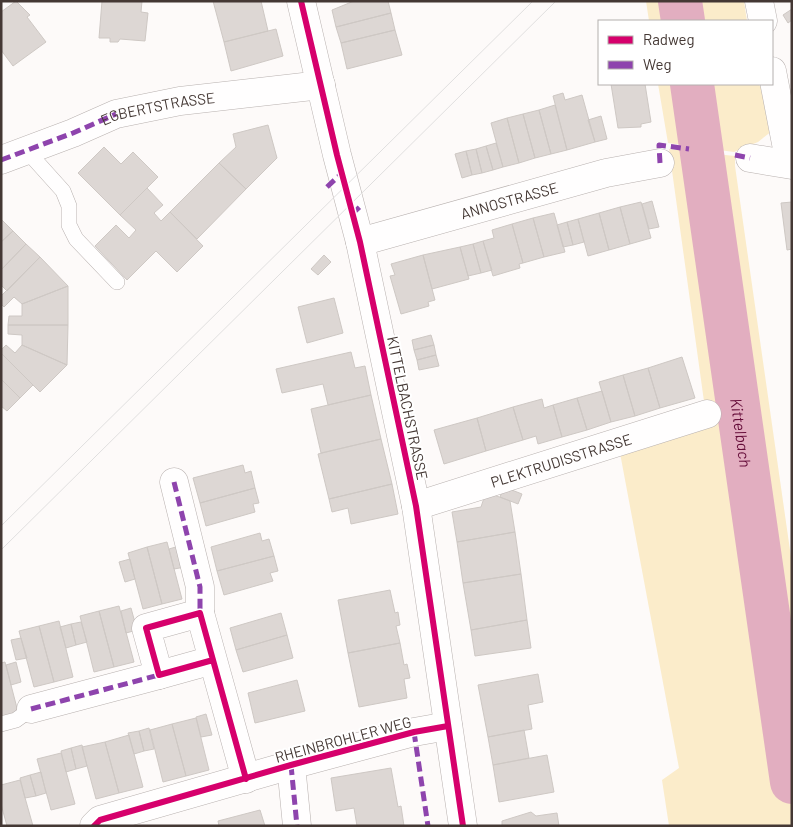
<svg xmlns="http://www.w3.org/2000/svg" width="793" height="827" viewBox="0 0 793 827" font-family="Barlow,sans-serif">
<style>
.green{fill:#fbecca}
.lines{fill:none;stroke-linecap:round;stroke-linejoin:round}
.river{stroke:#e2aec0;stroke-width:44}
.building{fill:#ddd7d4;stroke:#cec8c4}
.service-casing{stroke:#b8b1af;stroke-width:16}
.minor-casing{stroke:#b8b1af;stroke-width:29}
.service{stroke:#fffefe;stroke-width:15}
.minor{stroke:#fffefe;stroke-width:28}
.tram{stroke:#e0dfdf;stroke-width:1}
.quiet{stroke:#8e44ad;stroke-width:5;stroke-dasharray:10 5;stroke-linecap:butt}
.cycleway-casing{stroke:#fff;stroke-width:9}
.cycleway{stroke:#d6006c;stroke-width:6}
.labels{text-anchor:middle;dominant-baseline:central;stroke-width:4;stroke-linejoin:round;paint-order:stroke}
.street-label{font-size:15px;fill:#443834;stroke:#fff}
.water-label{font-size:16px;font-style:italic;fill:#660e3a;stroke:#fff}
</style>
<rect width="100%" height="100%" fill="#fdfaf9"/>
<path class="green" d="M646,1H744L747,21H649Z
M658,84H757L766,89L772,131L758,142L734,152L668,143Z
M669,149L735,156V166L792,564V826H669L662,780L679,768L620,453L707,423Z"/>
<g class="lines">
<g class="river">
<path d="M680,1L683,21"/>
<path id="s1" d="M692,84L792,782"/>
</g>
</g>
<path class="building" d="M16,1L30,15L27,17L46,42L13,66L1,50V12Z
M102,1H142L141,12L148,13L145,41L120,39L118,42H110V38H99Z
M213,1H261L268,31L224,42Z
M354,1H388L391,13L336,27L332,10Z
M792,9V20L788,23L783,15Z
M391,13L395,30L341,43L336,27Z
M276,29L283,56L231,71L224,42Z
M395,30L402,55L347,69L341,43Z
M611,84H645L651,122L641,124V127L618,128Z
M563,93L565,100L582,95L595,142L567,150L553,96Z
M555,105L567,150L551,154L539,110Z
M539,110L551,154L535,158L523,114Z
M523,114L535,158L519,163L507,118Z
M601,116L607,139L595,142L588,120Z
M507,118L519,163L503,167L491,123Z
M268,125L277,158L246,189L219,163L236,147L233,134Z
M496,143L503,167L493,170L486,146Z
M486,146L493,170L482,173L476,149Z
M104,147L121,164L133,152L158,177L120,215L78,173Z
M476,149L482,173L472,175L466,151Z
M466,151L472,175L462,178L455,154Z
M219,163L246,189L197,239L170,212Z
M147,188L163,205L154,213L161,221L170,212L203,246L177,272L156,251L127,280L95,246L116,225L129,238L136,230L120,215Z
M652,201L659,227L649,229L642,204Z
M641,202L651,238L630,244L620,207Z
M792,202V249L787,250L781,203Z
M620,207L630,244L609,250L599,213Z
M554,213L565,252L544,257L533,218Z
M599,213L609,250L588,256L578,219Z
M533,218L544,257L523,263L512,224Z
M1,219L13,231L1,242Z
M578,219L584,242L573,245L567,222Z
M567,222L573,245L563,247L557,225Z
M512,224L523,263L519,264L520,268L493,276L483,241L494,238L492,230Z
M13,231L26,244L1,270V242Z
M483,241L492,270L481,273L473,244Z
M26,244L40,257L7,291L1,285V270Z
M473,244L481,273L468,276L460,247Z
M460,247L469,279L432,289L423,255Z
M324,255L331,262L318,275L311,269Z
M423,255L435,300L428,302L429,306L401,314L390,276L395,275L391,264Z
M40,257L68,286L22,304L14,297L4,307L1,304V296Z
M68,286V325H8L9,316H22V304Z
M334,298L343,333L307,343L298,307Z
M8,325H68L67,365L22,345V335L8,334Z
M431,335L434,345L414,350L412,340Z
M6,345L15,353L22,345L67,365L40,392L1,353V350Z
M434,345L436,355L417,360L414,350Z
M351,352L355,368L365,366L371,395L328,405L323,384L282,393L276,369Z
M1,353L33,385L20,398L1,379Z
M436,355L439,366L419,370L417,360Z
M682,357L695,398L660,408L648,368Z
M648,368L660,408L635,416L623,375Z
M623,375L635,416L611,422L599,382Z
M1,379L20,398L7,411L1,406Z
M602,391L611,422L587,430L577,398Z
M371,395L381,439L321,453L311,409Z
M577,398L587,430L562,437L553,405Z
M542,399L544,408L553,405L562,437L538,444L536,436L523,440L513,407Z
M513,407L523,440L486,451L477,418Z
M477,418L486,451L444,464L434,430Z
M381,439L392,484L329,499L318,454Z
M243,465L245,473L251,471L255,488L200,503L193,478Z
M392,484L398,514L351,524L348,508L332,512L329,499Z
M504,487L522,494L518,504L500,497Z
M255,488L259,503L253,504L255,512L206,526L200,503Z
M486,492L510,501L515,532L457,542L452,512L481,507Z
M515,532L521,574L463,583L457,542Z
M260,533L262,541L269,539L274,556L217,571L211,547Z
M167,542L182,599L162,604L147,547Z
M179,546L185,567L174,569L169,549Z
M147,547L162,604L143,609L128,553Z
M274,556L278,571L270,573L273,581L224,595L217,571Z
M130,559L135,579L125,582L119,562Z
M521,574L527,620L471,630L463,583Z
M390,590L395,613L398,612L400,625L396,626L400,643L348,653L338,600Z
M119,606L134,662L114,667L99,611Z
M131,608L137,630L126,633L121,611Z
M99,611L114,667L94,672L80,616Z
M281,613L287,635L236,650L230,628Z
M527,620L531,648L475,656L471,630Z
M59,621L73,677L54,682L39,626Z
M81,622L87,642L76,645L71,624Z
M71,624L76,645L66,648L60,627Z
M39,626L54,682L34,687L19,631Z
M287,635L293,658L243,672L236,650Z
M21,638L27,658L16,660L11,640Z
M400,643L404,665L407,664L410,678L404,679L407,698L359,707L348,653Z
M5,662L18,712L1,717V663Z
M16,662L21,682L11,685L6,665Z
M538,674L543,702L528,705L532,729L488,737L478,685Z
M297,680L305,711L255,723L248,693Z
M206,714L212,735L201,737L196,717Z
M196,718L209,770L186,776L172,724Z
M172,724L186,776L163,782L150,730Z
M149,728L154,749L144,751L139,731Z
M524,730L529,758L493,765L488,737Z
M139,731L144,751L134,754L128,733Z
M129,735L143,787L119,793L105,742Z
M105,742L119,793L96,799L82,747Z
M82,745L87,766L76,769L71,748Z
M71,748L76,769L66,772L61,751Z
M61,753L75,804L51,810L37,759Z
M547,755L554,792L499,802L493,765Z
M391,768L398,807L401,806L404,826H357L354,808L336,811L331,778Z
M41,772L46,793L36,796L30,775Z
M30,775L36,796L25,798L20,778Z
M20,780L33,826H7L1,804V785Z
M260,810L265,826H219L218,821Z
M531,812L536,816L557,813L559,826H502V821Z"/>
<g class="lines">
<defs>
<path id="service" d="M27,151L63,191L69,206V225L76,239L117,282
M1,724L16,720L31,709"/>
<g id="minor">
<path d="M301,1L337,155L360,242L416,506L463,826"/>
<path d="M759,1L763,21"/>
<path d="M772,71L790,164"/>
<path d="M750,158L792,165"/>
<path id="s2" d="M1,160L73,133L116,114L180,101L321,85"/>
<path id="s3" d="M360,242L606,173L660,163"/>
<path d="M174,482L200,587V613"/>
<path id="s4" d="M416,506L707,414"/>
<path d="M213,660L200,613L146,628L159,675L213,660L246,779"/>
<path d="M31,709L159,675"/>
<path d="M291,765L297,826"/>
<path d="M94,826L100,820L291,765L414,732L448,726"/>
</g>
</defs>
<use href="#service" class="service-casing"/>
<use href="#minor" class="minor-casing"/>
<use href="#service" class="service"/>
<use href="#minor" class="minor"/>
<path class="tram" d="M1,526L533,1
M1,550L556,1"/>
<path class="quiet" d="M735,155L750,158
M1,160L73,133L116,114
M660,163L659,145L689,149
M327,187L342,173
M352,214L363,204
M174,482L200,587V613
M31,709L159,675
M414,732L428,826
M291,765L297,826"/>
<defs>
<path id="cycleway" d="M301,1L337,155L360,242L416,506L463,826
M213,660L200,613L146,628L159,675L213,660L246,779
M94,826L100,820L291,765L414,732L448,726"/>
</defs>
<use href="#cycleway" class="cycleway-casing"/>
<use href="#cycleway" class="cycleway"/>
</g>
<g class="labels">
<g class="street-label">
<text stroke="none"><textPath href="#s2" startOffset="166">EGBERTSTRASSE</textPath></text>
<text stroke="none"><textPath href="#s3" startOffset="155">ANNOSTRASSE</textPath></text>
<text transform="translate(408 408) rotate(78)">KITTELBACHSTRASSE</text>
<text stroke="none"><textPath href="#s4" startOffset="152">PLEKTRUDISSTRASSE</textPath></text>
<text transform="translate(343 739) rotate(-15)">RHEINBROHLER WEG</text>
</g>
<g class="water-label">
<text stroke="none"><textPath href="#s1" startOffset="352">Kittelbach</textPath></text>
</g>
</g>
<rect width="793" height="827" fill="none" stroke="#443834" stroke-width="5"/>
<rect x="598" y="20" width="175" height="65" fill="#ffffff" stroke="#b4afae"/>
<rect x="608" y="36" width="25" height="8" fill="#d6006c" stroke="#b4afae"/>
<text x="643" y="45" font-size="15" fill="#443834">Radweg</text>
<rect x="608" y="61" width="25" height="8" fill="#8e44ad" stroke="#b4afae"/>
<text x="643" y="70" font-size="15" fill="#443834">Weg</text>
</svg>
